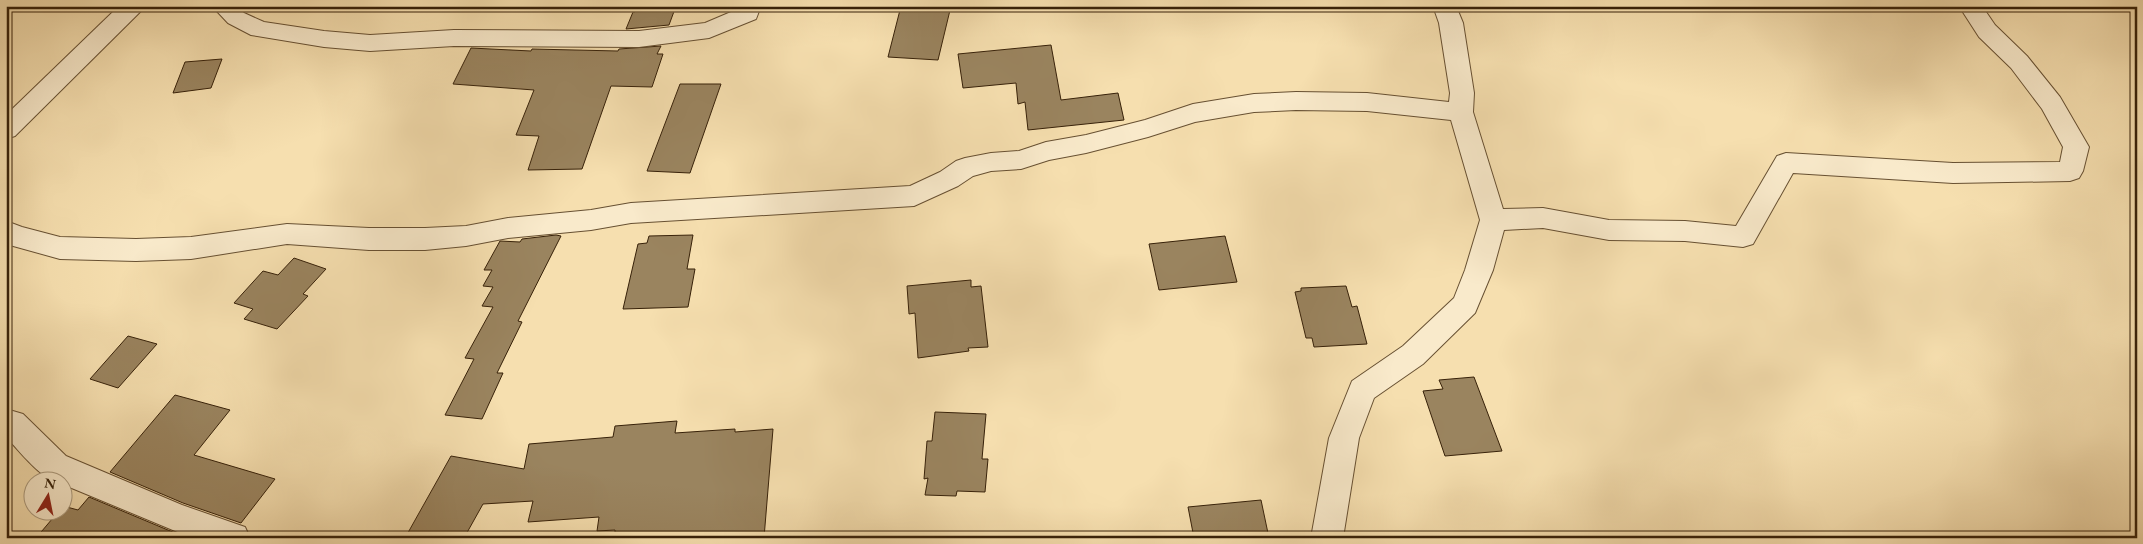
<svg xmlns="http://www.w3.org/2000/svg" width="2143" height="544" viewBox="0 0 2143 544" font-family="'EB Garamond',serif">
<style>
.building{fill:#9a845f;stroke:#372109}
.lines{fill:none;stroke-linecap:round;stroke-linejoin:round}
.minor-casing{stroke:#675032;stroke-width:2}
.tertiary-casing{stroke:#675032;stroke-width:2}
.minor{fill:#f9eacb;fill-rule:evenodd}
.tertiary{fill:#f9eacb;fill-rule:evenodd}
</style>
<rect width="100%" height="100%" fill="#f6dfaf"/>
<filter id="stains"><feTurbulence type="fractalNoise" baseFrequency=".004" numOctaves="4"/><feColorMatrix values="0 0 0 0 .2 0 0 0 0 .09 0 0 0 0 .02 0 0 0 .5 -.17"/></filter>
<radialGradient id="worn" r=".72"><stop offset=".6" stop-color="#630" stop-opacity="0"/><stop offset="1" stop-color="#630" stop-opacity=".3"/></radialGradient>
<path class="building" d="M638,6H676L669,25L626,29L633,12H635Z
M901,6H951L938,60L888,57Z
M1051,45L1061,100L1118,93L1124,120L1028,130L1025,102L1018,104L1016,83L963,88L958,54Z
M661,46L657,54H663L652,87L611,86L582,169L528,170L539,136L516,135L534,90L453,84L471,48L531,51L532,49L618,51L619,49Z
M222,59L211,88L173,93L185,62Z
M680,84H721L690,173L647,171Z
M556,235L561,236L518,321L522,322L497,373H503L482,419L445,415L474,359L465,358L493,307L482,306L493,287L483,286L492,270H484L500,241L520,242L522,239Z
M693,235L687,269H695L688,307L623,309L638,244L647,243L649,236Z
M1225,236L1237,282L1159,290L1149,244Z
M294,258L326,269L303,294L308,296L277,329L244,319L253,309L234,303L263,271L278,275Z
M971,280V287L981,286L988,347L968,348L969,351L918,358L915,313L909,314L907,286Z
M1346,286L1352,307L1357,306L1367,344L1314,347L1312,338H1306L1295,292L1301,291V288Z
M128,336L157,344L118,388L90,379Z
M1474,377L1502,451L1445,456L1423,391L1443,389L1439,380Z
M175,395L230,410L194,455L275,479L241,523L183,503L110,472Z
M935,412L986,414L982,459H988L985,492L957,491L956,496L925,495L928,478L924,479L927,441H932Z
M677,421L675,433L735,429V432L773,429L764,538H615V530L597,531L599,517L528,522L533,501L483,504L464,538H405L451,456L524,469L529,444L613,437L615,426Z
M89,497L187,538H36L58,512H62L63,506L78,510Z
M1261,500L1269,538H1194L1188,507Z"/>
<g class="lines">
<defs>
<path id="minor" d="M212,6H237L244,13L264,22L324,31L370,35L454,30L639,31L705,23L738,9L739,6H761L756,19L709,38L639,47L454,46L370,51L324,47L251,35L228,23Z
M1433,6H1456L1463,23L1474,93L1473,112L1503,209L1543,208L1609,220L1685,221L1736,226L1777,156L1786,153L1953,163L2060,162L2063,147L2042,109L2011,68L1979,37L1959,6H1982L1995,25L2027,56L2060,97L2089,147L2083,171L2079,178L2070,181L1953,183L1793,173L1753,244L1743,247L1685,241L1609,240L1543,228L1504,230L1493,270L1475,313L1423,364L1374,398L1359,438L1343,538H1311L1329,438L1352,381L1403,346L1454,298L1465,270L1480,220L1451,120L1367,111L1296,110L1254,112L1195,122L1148,137L1086,153L1049,160L1021,169L991,171L973,176L958,186L914,206L631,223L591,230L508,238L466,246L425,250H369L287,244L191,259L136,261L60,259L6,244V221L22,227L60,237L136,239L191,237L287,224L369,228H425L466,226L508,218L591,210L631,203L910,186L940,172L956,161L965,158L991,153L1019,151L1046,142L1086,135L1145,120L1193,104L1254,94L1296,92L1367,93L1449,102L1450,93L1439,23Z
M6,409L23,414L66,456L182,505L245,527L250,538H192L62,484V482C42,482 20,451 6,437Z"/>
<path id="tertiary" d="M119,6H146L15,136L6,139V115Z"/>
</defs>
<use href="#minor" class="minor-casing"/>
<use href="#tertiary" class="tertiary-casing"/>
<use href="#minor" class="minor"/>
<use href="#tertiary" class="tertiary"/>
</g>
<rect width="2143" height="544" fill="none" stroke="#f6dfaf" stroke-width="25"/>
<rect x="8" y="8" width="2128" height="529" fill="none" stroke="#372109" stroke-width="2.5"/>
<rect x="12" y="12" width="2118" height="519" fill="none" stroke="#372109"/>
<g transform="translate(48 496) rotate(10)"><circle r="24" fill="#f9eacb" stroke="#ab9a7d"/>
<path d="M0-4L9 19L0 12L-9 19Z" fill="#8f2418"/>
<text y="-8" font-size="14" font-weight="bold" text-anchor="middle" fill="#372109">N</text>
</g>
<rect width="100%" height="100%" filter="url(#stains)"/>
<rect width="100%" height="100%" fill="url(#worn)"/>
</svg>
